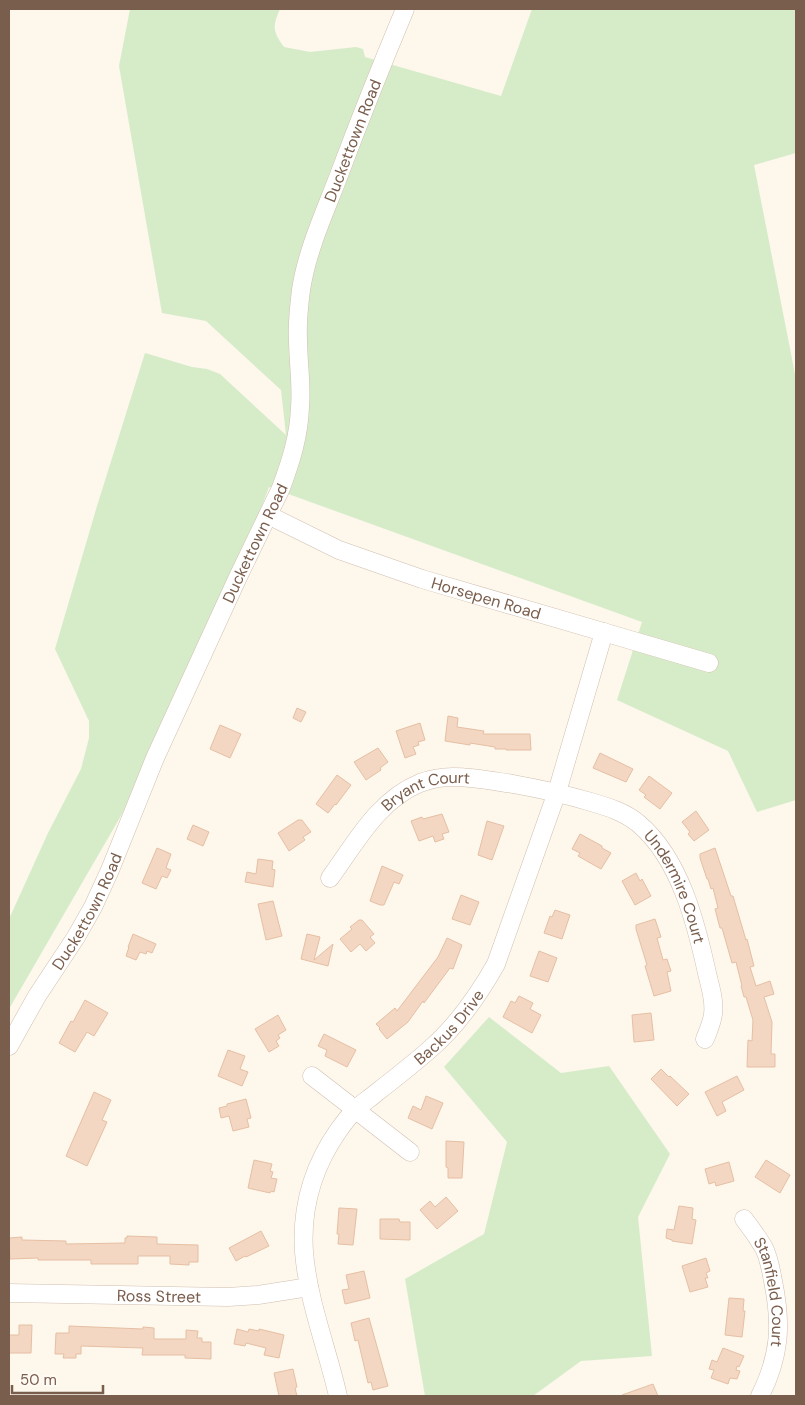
<svg xmlns="http://www.w3.org/2000/svg" width="805" height="1405" viewBox="0 0 805 1405" font-family="'DM Sans',sans-serif">
<style>
.green{fill:#d6ecc9}
.building{fill:#f3d7c3;stroke:#e6bfa3}
.lines{fill:none;stroke-linecap:round;stroke-linejoin:round}
.minor-casing{stroke:#d1bfb0;stroke-width:19}
.minor{stroke:#fff;stroke-width:18}
.labels{text-anchor:middle;dominant-baseline:central;stroke-width:4;stroke-linejoin:round;paint-order:stroke}
.street-label{font-size:16px;fill:#7a5e4d;stroke:#fffaf3}
</style>
<rect width="100%" height="100%" fill="#fdf7ec"/>
<path class="green" d="M130,9H280C272,27 273,32 284,47L310,52L356,47L363,49L365,57L501,96L532,9H796V153L754,165L796,379V800L757,812L728,751L617,700L642,622L269,487L253,530L122,814L9,1009V919L48,833L81,769L89,738V721L55,649L97,506L145,353L192,367L207,369L220,374L286,435L281,390L206,321L162,313L119,66Z
M489,1017L561,1073L609,1066L670,1154L638,1217L652,1356L581,1361L533,1396H425L405,1279L484,1234L507,1142L444,1067Z"/>
<path class="building" d="M297,708L306,712L301,722L293,718Z
M448,716L458,718L457,727L484,731L483,734H530L531,750H506V749H495V747L470,743V745L445,741Z
M420,723L425,740L418,742L419,745L413,747L416,754L405,758L396,731Z
M220,725L241,734L230,758L210,749Z
M378,748L388,762L380,768L381,770L366,780L354,762Z
M600,753L633,769L626,782L593,768Z
M337,775L351,785L336,805L335,804L328,813L316,804Z
M649,776L672,793L660,809L644,797L646,795L639,790Z
M696,811L709,830L694,841L688,834L690,832L682,822Z
M442,814L449,832L442,834L444,839L435,842L433,836L419,841L411,821L422,817L423,819Z
M298,820H302L311,832L303,837L305,840L289,851L278,833Z
M487,821L504,826L492,860L478,855Z
M193,825L209,832L203,846L187,839Z
M580,834L602,846V848L611,853L601,869L578,856L580,853L572,849Z
M157,848L171,854L166,868L171,870L167,878L162,876L156,889L142,883Z
M715,848L731,896H733L746,940L747,939L754,966L750,967L756,986L770,981L774,994L764,997L772,1022L771,1054H775V1067H747L748,1040L752,1041L753,1020L746,997H744L741,986H742L736,962L732,963L722,928H720L715,909L718,908L713,888L711,889L708,879H707L700,858V854Z
M258,859L273,861L272,869L275,870L273,887L245,882L247,872L256,874Z
M382,866L403,875L399,884L394,882L384,905H380L370,901Z
M636,873L640,881L642,879L651,896L635,905L622,881Z
M461,895L479,902L470,925L452,919Z
M273,901L282,936L266,940L258,904Z
M555,910L570,915L562,939L544,933L550,916L552,917Z
M655,919L661,937L657,938L663,960L667,959L671,971L667,972L671,991L654,996L645,966L647,965L636,929V925Z
M359,920H362L374,934L370,937L375,943L366,951L360,944L351,952L340,939L352,929L350,927Z
M133,934L156,944L152,953L147,951L146,954L140,952L136,960L126,956L129,947H128Z
M307,934L320,937L314,960L333,944L328,966L301,959Z
M447,938L462,945L453,969L450,968L424,1003L423,1001L408,1022L387,1039L379,1029L380,1028L376,1024L395,1008L397,1011L438,957Z
M539,951L557,958L548,982L530,976Z
M519,996L533,1003L530,1009L541,1015L532,1033L503,1017L511,1001L515,1003Z
M85,1000L108,1013L94,1036L87,1032L75,1052L59,1043L71,1021L73,1022Z
M651,1013L654,1040L634,1042L632,1015Z
M278,1015L286,1030L278,1035L280,1038L276,1041L279,1046L269,1052L255,1029Z
M324,1034L356,1050L347,1067L325,1056L327,1050L318,1046Z
M228,1050L245,1056L240,1069L248,1072L242,1086L218,1076Z
M661,1069L669,1077L670,1076L689,1094L677,1106L651,1079Z
M737,1076L744,1090L722,1102L726,1111L717,1116L705,1092Z
M94,1092L111,1100L102,1120L107,1122L87,1166L66,1156Z
M426,1096L443,1103L432,1129L408,1118L413,1106L421,1110Z
M246,1099L251,1118L247,1119L249,1127L233,1131L229,1116L221,1118L219,1108L227,1106V1104Z
M446,1141L464,1142L462,1178H448V1168L446,1167Z
M254,1160L272,1164L270,1171L273,1172L271,1178L277,1179L274,1192L271,1191L270,1193L248,1188Z
M766,1160L790,1175L780,1193L755,1177Z
M729,1162L734,1181L716,1186L715,1182L709,1184L705,1169Z
M446,1197L458,1211L437,1229L420,1210L430,1201L435,1207Z
M679,1206L693,1208L692,1219L696,1220L692,1244L672,1241V1240L666,1238L667,1229L674,1230Z
M339,1208L357,1209L353,1245L338,1244L339,1234H337Z
M380,1219H399L400,1222H410V1240L380,1239Z
M261,1231L269,1246L246,1257L245,1256L236,1261L229,1248Z
M127,1236L157,1237V1244L198,1245V1262H189V1265L170,1264V1256H138V1264H91V1260H38V1258L10,1259L9,1238L22,1237V1240L66,1241V1244L125,1243V1238H127Z
M706,1258L710,1271L706,1273L708,1278H705L708,1287L690,1292L682,1266Z
M364,1271L370,1298L345,1304L342,1290L349,1289L346,1275Z
M729,1298L744,1299L743,1311H745L742,1337L725,1335Z
M369,1318L388,1386L373,1390L371,1382L368,1383L358,1340L355,1341L351,1323Z
M19,1325H32L31,1353H9V1335H19Z
M69,1326L143,1329V1327L154,1328V1339H186V1330L198,1331L197,1338H202V1342H211V1359L185,1358V1355H142L143,1348L81,1346V1354H76V1358H63L64,1354H55L56,1333H69Z
M237,1329L248,1332L249,1329L259,1331V1329L284,1335L279,1358L264,1355L266,1348L246,1343L245,1346L234,1344Z
M723,1348L744,1356L739,1367L737,1366L736,1370L740,1371L737,1379L730,1378L728,1384L711,1378L714,1370L709,1369L712,1360L717,1362Z
M293,1369L297,1387L295,1388L297,1396H279L274,1373Z
M653,1384L658,1396H622V1395Z"/>
<g class="lines">
<defs>
<g id="minor">
<path id="s1" d="M268,515L339,550L422,579L709,663"/>
<path id="s2" d="M330,878C355,844 378,800 420,783C431,779 442,777 453,777C474,777 493,781 513,784C541,789 564,794 591,802C608,807 625,812 639,824C680,859 696,923 707,973C710,986 715,1001 713,1014C712,1023 708,1031 705,1039"/>
<path id="s3" d="M9,1046L37,996L76,937L93,907L110,870L155,758L238,577L281,488C291,461 299,436 300,407C302,385 298,362 298,339C297,323 299,306 301,290C307,250 325,212 339,175C360,119 382,64 405,9"/>
<path d="M312,1076L410,1152"/>
<path id="s4" d="M744,1219C751,1228 758,1238 764,1248C769,1258 771,1270 773,1281C782,1325 780,1356 760,1396"/>
<path id="s5" d="M9,1293L228,1297L258,1295L309,1287"/>
<path id="s6" d="M338,1396C327,1348 308,1301 304,1252C301,1208 313,1167 338,1131C343,1124 349,1116 355,1110C361,1104 369,1099 376,1093C394,1079 412,1065 429,1050C457,1026 478,996 496,964L557,792L604,632"/>
</g>
</defs>
<use href="#minor" class="minor-casing"/>
<use href="#minor" class="minor"/>
</g>
<g class="labels">
<g class="street-label">
<text stroke="none"><textPath href="#s3" startOffset="981">Duckettown Road</textPath></text>
<text stroke="none"><textPath href="#s3" startOffset="561">Duckettown Road</textPath></text>
<text stroke="none"><textPath href="#s1" startOffset="234">Horsepen Road</textPath></text>
<text stroke="none"><textPath href="#s2" startOffset="136">Bryant Court</textPath></text>
<text stroke="none"><textPath href="#s2" startOffset="434">Undermire Court</textPath></text>
<text stroke="none"><textPath href="#s3" startOffset="156">Duckettown Road</textPath></text>
<text stroke="none"><textPath href="#s6" startOffset="429">Backus Drive</textPath></text>
<text stroke="none"><textPath href="#s4" startOffset="80">Stanfield Court</textPath></text>
<text stroke="none"><textPath href="#s5" startOffset="150">Ross Street</textPath></text>
</g>
</g>
<rect width="805" height="1405" fill="none" stroke="#7a5e4d" stroke-width="20"/>
<path d="M12 1385v8h91v-8" fill="none" stroke="#7a5e4d" stroke-width="2.5"/>
<text x="20" y="1385" font-size="15" fill="#7a5e4d" stroke="#fffaf3" stroke-width="4" paint-order="stroke">50 m</text>
</svg>
